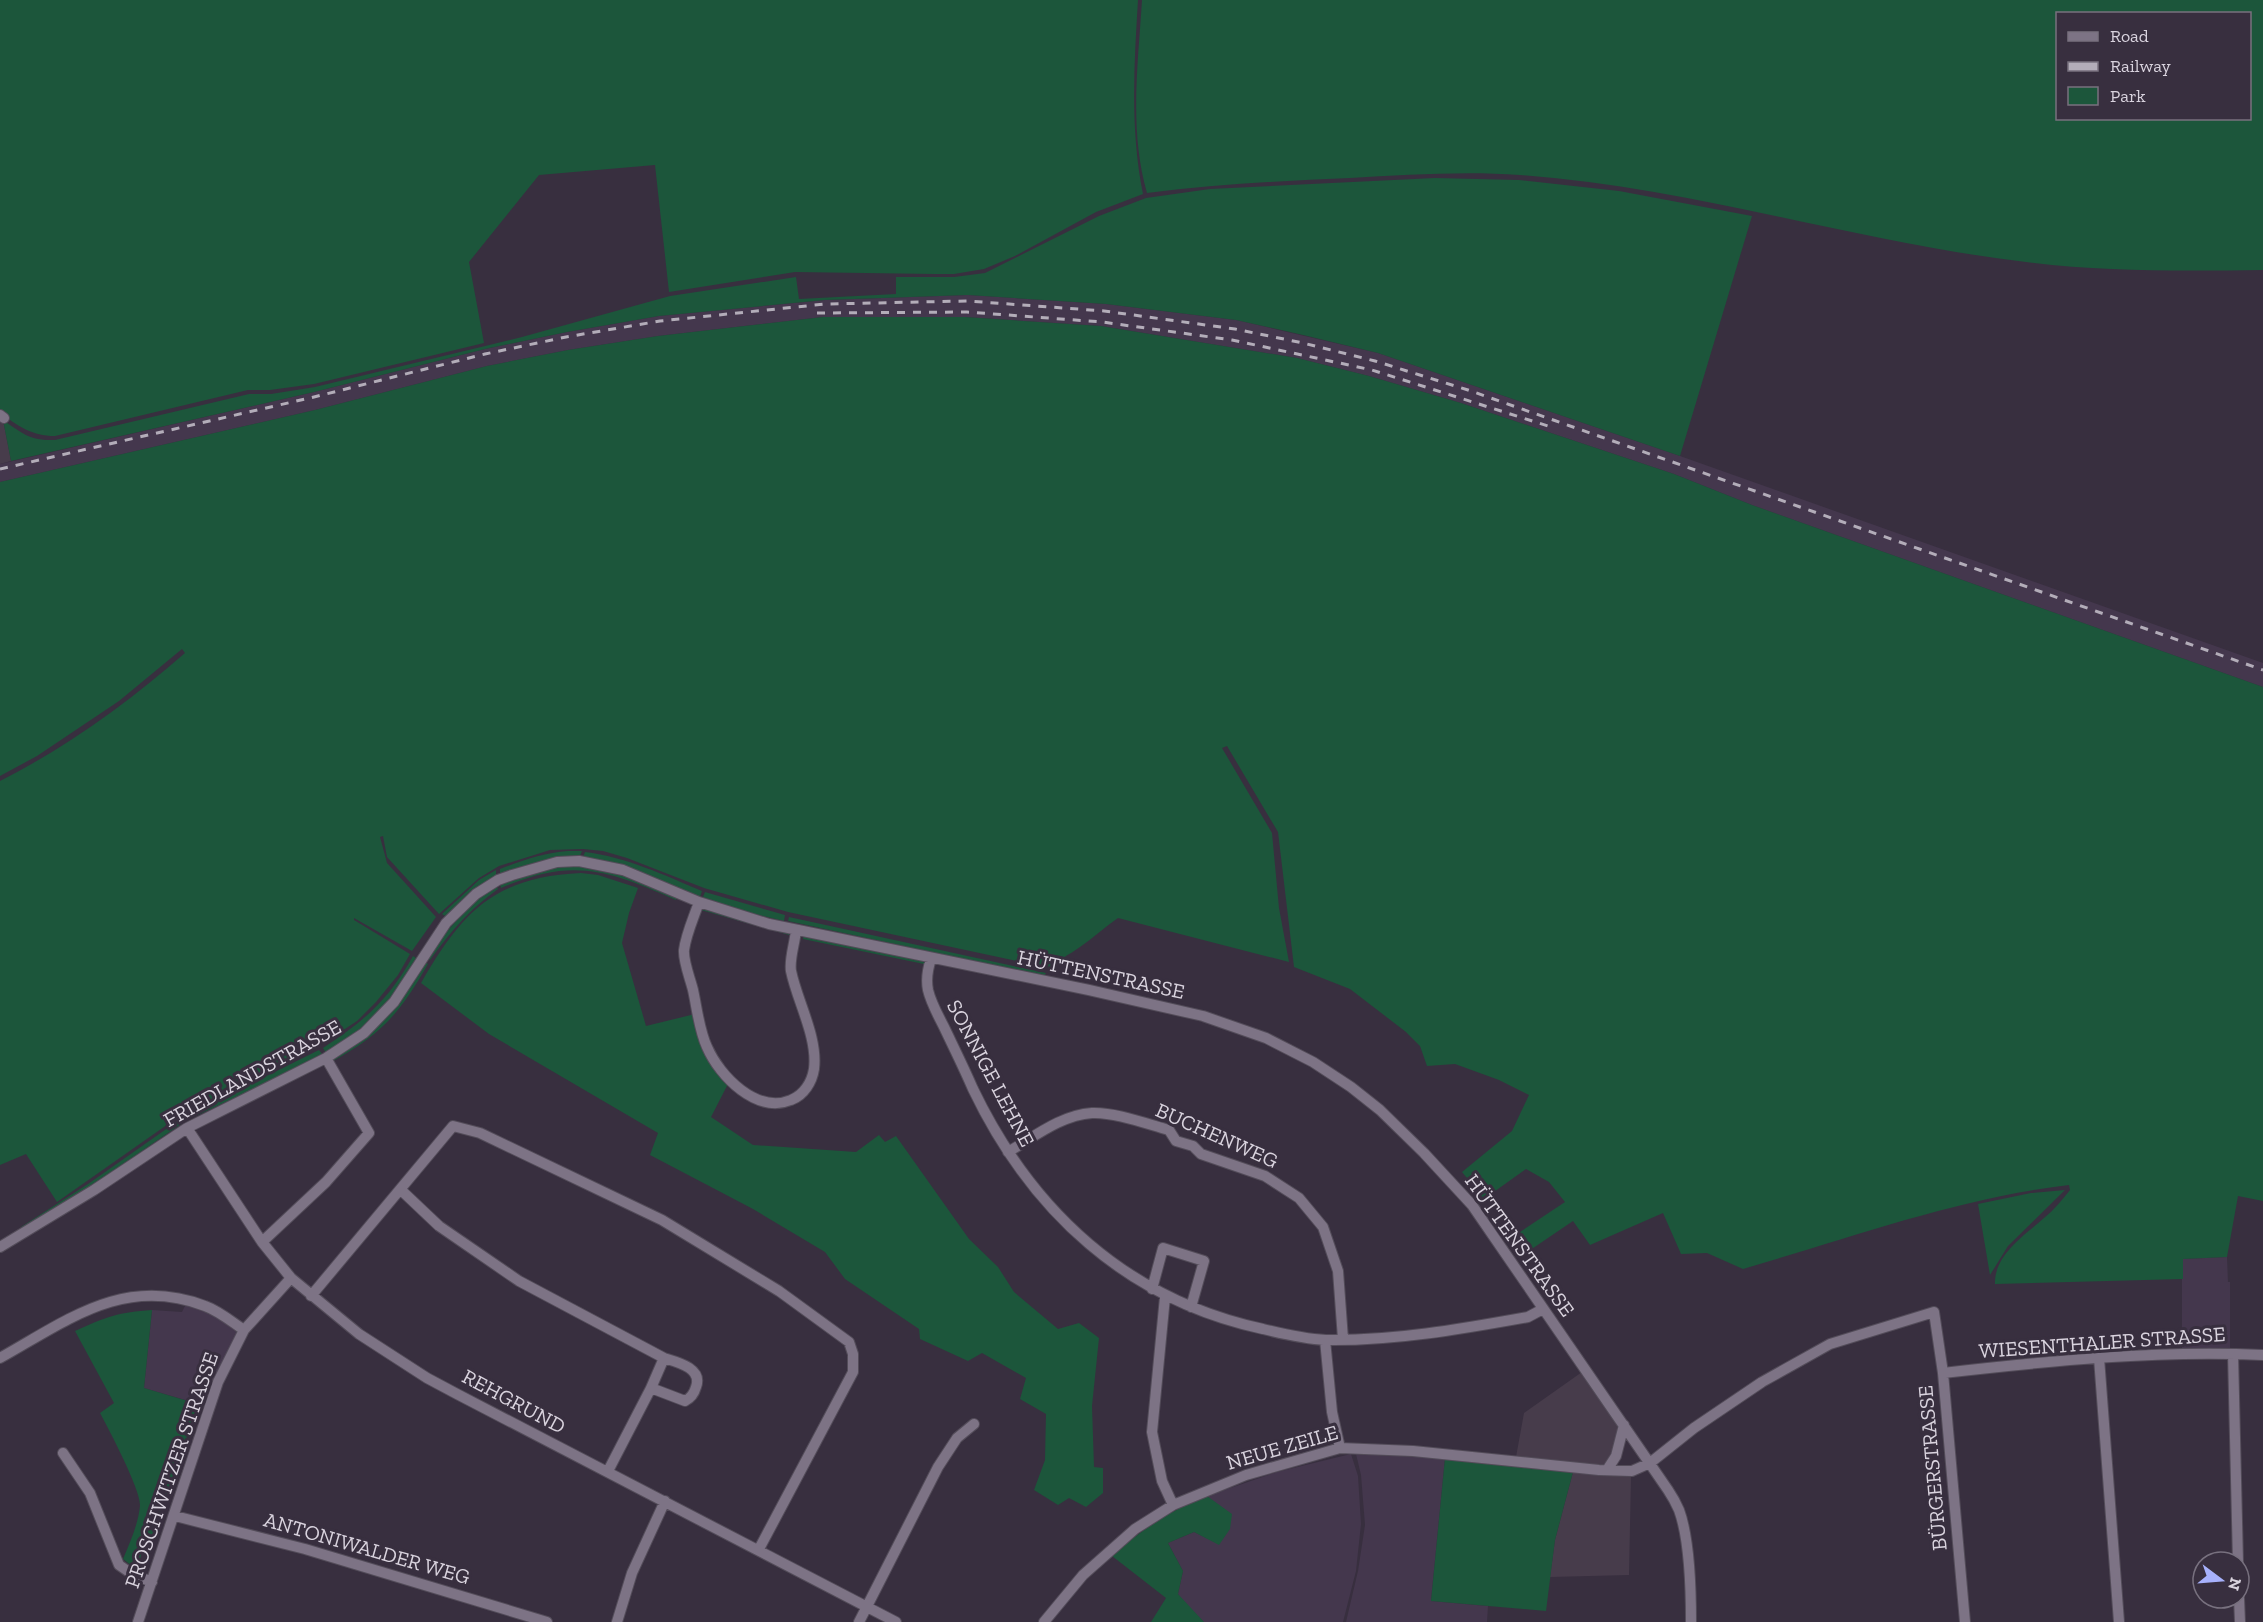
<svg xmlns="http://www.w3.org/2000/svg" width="2263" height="1622" viewBox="0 0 2263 1622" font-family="'Zilla Slab',serif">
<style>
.commercial{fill:#473c4b}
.built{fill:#44374d}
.green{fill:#1c563b;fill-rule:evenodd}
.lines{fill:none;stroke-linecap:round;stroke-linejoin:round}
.minor-casing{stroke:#534c59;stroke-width:12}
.minor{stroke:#7d7385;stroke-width:10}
.rail{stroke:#b3adb9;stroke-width:3;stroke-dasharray:8 8;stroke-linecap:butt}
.labels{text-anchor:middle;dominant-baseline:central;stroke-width:6;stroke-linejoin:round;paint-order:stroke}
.street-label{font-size:21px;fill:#d9d3de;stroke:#382f3f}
</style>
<rect width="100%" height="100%" fill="#382f3f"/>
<path class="commercial" d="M0,418L3,420L11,461L0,464Z
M1582,1372L1617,1424V1436L1611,1453L1604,1466L1516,1457L1524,1413Z
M1573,1472L1631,1477L1629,1575L1550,1577L1555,1540Z"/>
<path class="built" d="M968,295L1106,304L1236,320L1378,353L1680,456L2263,663V687L1752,505L1674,474L1461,403L1369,376L1297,358L1101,326L965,317H823L658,336L568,350L487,366L315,410L0,482V464L314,392L485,349L567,332L659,316L825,300Z
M2227,1257L2228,1282H2230V1351H2182V1259Z
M186,1304L206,1309L239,1331L206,1406L144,1388L152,1310L182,1312Z
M1351,1454L1358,1476L1361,1524L1356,1571L1343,1622H1204L1189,1609L1178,1594L1183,1571L1168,1543L1194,1532L1219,1544L1207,1496L1277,1472Z
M1356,1454L1445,1458L1431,1601L1488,1606L1487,1622H1346L1358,1571L1365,1525L1361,1475Z"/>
<path class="green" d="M0,0H1138C1134,66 1130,129 1143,194L1096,212L1015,256L984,269L954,274H934L795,272L669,292L655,165L539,175L469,262L484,343L314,384L270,390H248L55,436C32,436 17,426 0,412Z
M1142,0H2263V270C2184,271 2105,272 2026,262C1856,242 1691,187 1520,175C1463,171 1406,175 1350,178C1282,181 1215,184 1147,193C1129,131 1138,64 1142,0ZM2058,14H2250V118H2058Z
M1435,178L1519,180L1619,191L1752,216L1680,456L1378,353L1303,335L1236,320L1106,304L968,295L825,300L659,316L567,332L485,349L314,392L11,461L3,420C22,433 30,441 55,440L249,394H271L315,387L522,337L670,296L796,277L799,299L896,294V277H954L985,273L1099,216L1146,198L1210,189Z
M823,317H965L1101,326L1297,358L1369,376L1461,403L1674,474L1752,505L2263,687V1201L2238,1196L2227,1257L2183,1259V1279L1995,1284C1994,1255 2025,1235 2044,1218C2054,1210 2062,1200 2070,1190L2069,1185C1958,1198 1850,1238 1743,1269L1707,1253L1681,1254L1663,1213L1590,1245L1573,1221L1523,1255L1511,1238L1565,1202L1549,1182L1526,1169L1484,1199L1462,1172L1512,1131L1529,1095L1499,1080L1455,1064L1427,1066L1420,1046L1406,1032L1350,989L1294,967L1278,832L1227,746L1222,748L1272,833L1279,908L1289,962L1118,918C1105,927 1093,938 1080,947C1069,955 1059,959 1049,968L788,912L704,888L627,858L603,851L583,849L550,850L499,866L479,878L439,914L387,857L383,836L380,837L387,863L436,917L412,951L354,918V920L410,954L398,975L376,1002L357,1021L319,1046L181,1115L57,1202L26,1154L0,1165V781C67,747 129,702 185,653L182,649L119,701L37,756L0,776V482L315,410L487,366L568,350L658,336Z
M568,851H582L580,856C551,857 527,864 500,874V869C523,860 544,853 568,851Z
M585,852C626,857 664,875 702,891L700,897L625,866L583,857Z
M581,866L619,874L677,898L676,900C608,870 573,857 501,888L500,884L558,867Z
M496,870V875L445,916L442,914L479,880Z
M581,873L598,875L638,888L629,913L622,943L646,1026L695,1014L729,1082L711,1117L753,1145L856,1152L879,1135L885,1142L896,1136L969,1239L998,1267L1014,1292L1058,1329L1079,1323L1099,1338L1092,1406L1094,1467L1103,1468V1493L1086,1507L1069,1498L1058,1505L1034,1490L1045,1460L1046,1414L1020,1399L1026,1378L982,1353L968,1361L920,1339L919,1329L845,1279L825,1252L753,1209L650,1155L658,1133L489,1034L421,983C462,912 494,877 581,873Z
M496,885L498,889C470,909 450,932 430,960L427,958C447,929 468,906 496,885Z
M705,892L785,915L784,921L746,912L703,897Z
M702,907L790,932L789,935L701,910Z
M789,917L1046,973L1044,976L788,921Z
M804,935L925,960L924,964L803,939Z
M413,956L416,958L390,999L361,1029L326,1053L323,1048C365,1020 387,1002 413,956Z
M425,962L428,964C400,1013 382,1034 333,1061L332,1060C378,1029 397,1011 425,962Z
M319,1050L322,1054L284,1075L187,1120L186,1116Z
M182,1118L184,1122L91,1186L23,1229L21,1227L88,1184Z
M2065,1190L2008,1246L1990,1275L1978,1204L2031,1193Z
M152,1310L144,1388L198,1404L152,1543L145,1541L137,1570L123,1559C130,1542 138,1525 140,1506C141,1490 109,1430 100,1413L114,1403L75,1331C106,1317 119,1312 152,1310Z
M1445,1458L1573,1472L1555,1540L1546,1611L1431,1601Z
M1207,1496L1232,1514L1230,1529L1219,1545L1194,1532L1168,1543L1183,1571L1178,1594L1204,1622H1151L1166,1598L1112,1556C1144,1528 1167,1512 1207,1496Z"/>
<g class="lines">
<defs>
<path id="minor" d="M0,415L4,418
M699,902C694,917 686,934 684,950C683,961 690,978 693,990C697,1008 699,1030 707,1047C720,1077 757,1114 791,1100C804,1095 812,1082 814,1069C818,1037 797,1001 791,971C789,959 795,943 796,930
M931,959C928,968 926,980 928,990C931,1003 938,1015 944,1027C954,1048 964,1068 973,1089C1032,1212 1128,1300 1263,1329C1283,1334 1305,1339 1326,1340C1395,1341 1461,1329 1528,1317L1543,1309
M187,1128L262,1242L291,1278L359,1334L427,1378L457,1394L896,1622
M1008,1152C1034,1137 1061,1115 1092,1113C1115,1112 1147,1124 1169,1130L1176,1141L1193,1146L1201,1154L1265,1176L1299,1198L1323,1227L1338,1271L1343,1339
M401,1190L439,1226L519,1281L664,1358L651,1388L685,1401C691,1398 694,1394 696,1387C703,1368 677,1362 664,1358
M262,1242L326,1182L369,1133L326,1058
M0,1247L94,1190L187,1128L326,1058L364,1033L394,1002L446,923L476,894L498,880L512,875L557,862L579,861L623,870L699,902L769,924L1089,990L1203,1016L1266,1038L1313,1062L1351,1087L1380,1110L1424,1153L1472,1205L1668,1490C1672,1496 1676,1503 1679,1510C1690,1540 1691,1590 1691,1622
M1152,1289L1163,1248L1204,1261L1191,1307
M311,1296L453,1126L480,1133L662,1220L779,1291L849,1342L853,1354V1372L759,1549
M1165,1297L1152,1432L1162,1481L1173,1505
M1325,1340L1332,1412L1340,1448
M2233,1354L2238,1562
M0,1358C68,1320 124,1275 205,1306C219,1311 232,1322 244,1330
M2099,1358L2119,1622
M1943,1373C2049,1361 2156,1350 2263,1355
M63,1453L90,1493L119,1565L132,1574L152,1582
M1607,1470L1616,1456L1624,1425
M608,1471L651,1388
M175,1516L305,1549L547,1622
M2239,1598L2240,1622
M138,1622L218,1382L244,1330L291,1278
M617,1622L632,1573L665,1501
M859,1622L938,1467L957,1438L974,1424
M1044,1622L1083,1575L1135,1529L1173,1505L1246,1475L1340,1448L1413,1451L1599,1470L1632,1471L1650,1463L1694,1428L1762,1382L1830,1344L1934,1312L1943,1373L1965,1622"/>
</defs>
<use href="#minor" class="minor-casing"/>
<use href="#minor" class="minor"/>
<path class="rail" d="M817,313L967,312L1102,322L1232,340L1372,370L1548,426
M0,469L314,397L485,354L566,337L660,321L825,304L968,301L1104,311L1235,329L1303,343L1375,361L1468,390L2263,670"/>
</g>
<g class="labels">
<g class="street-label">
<text transform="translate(1101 974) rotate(12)">HÜTTENSTRASSE</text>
<text transform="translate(252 1073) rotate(-29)">FRIEDLANDSTRASSE</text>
<text transform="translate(991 1073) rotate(62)">SONNIGE LEHNE</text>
<text transform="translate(1217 1135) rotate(24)">BUCHENWEG</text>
<text transform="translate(1520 1245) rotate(54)">HÜTTENSTRASSE</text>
<text transform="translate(2102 1342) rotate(-4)">WIESENTHALER STRASSE</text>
<text transform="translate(514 1401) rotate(28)">REHGRUND</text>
<text transform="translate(1282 1447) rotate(-16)">NEUE ZEILE</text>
<text transform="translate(1932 1468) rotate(-95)">BÜRGERSTRASSE</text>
<text transform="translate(171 1470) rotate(-71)">PROSCHWITZER STRASSE</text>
<text transform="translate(367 1548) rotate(16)">ANTONIWALDER WEG</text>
</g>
</g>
<rect x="2056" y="12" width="195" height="108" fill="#382f3f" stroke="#78717f" stroke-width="1.5"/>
<rect x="2068" y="32" width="30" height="9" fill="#7d7385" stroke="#78717f" stroke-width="1.5"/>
<text x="2110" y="42" font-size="18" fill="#d9d3de">Road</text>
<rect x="2068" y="62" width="30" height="9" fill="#b3adb9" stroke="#78717f" stroke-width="1.5"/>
<text x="2110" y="72" font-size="18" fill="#d9d3de">Railway</text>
<rect x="2068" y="87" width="30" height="18" fill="#1c563b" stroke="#78717f" stroke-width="1.5"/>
<text x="2110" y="102" font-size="18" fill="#d9d3de">Park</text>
<g transform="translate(2221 1580) rotate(106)"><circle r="28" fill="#382f3f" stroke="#78717f" stroke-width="1.5"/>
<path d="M0-4.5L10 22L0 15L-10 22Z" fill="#a7b1fc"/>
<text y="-9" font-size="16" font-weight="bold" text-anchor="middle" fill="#d9d3de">N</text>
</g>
</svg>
